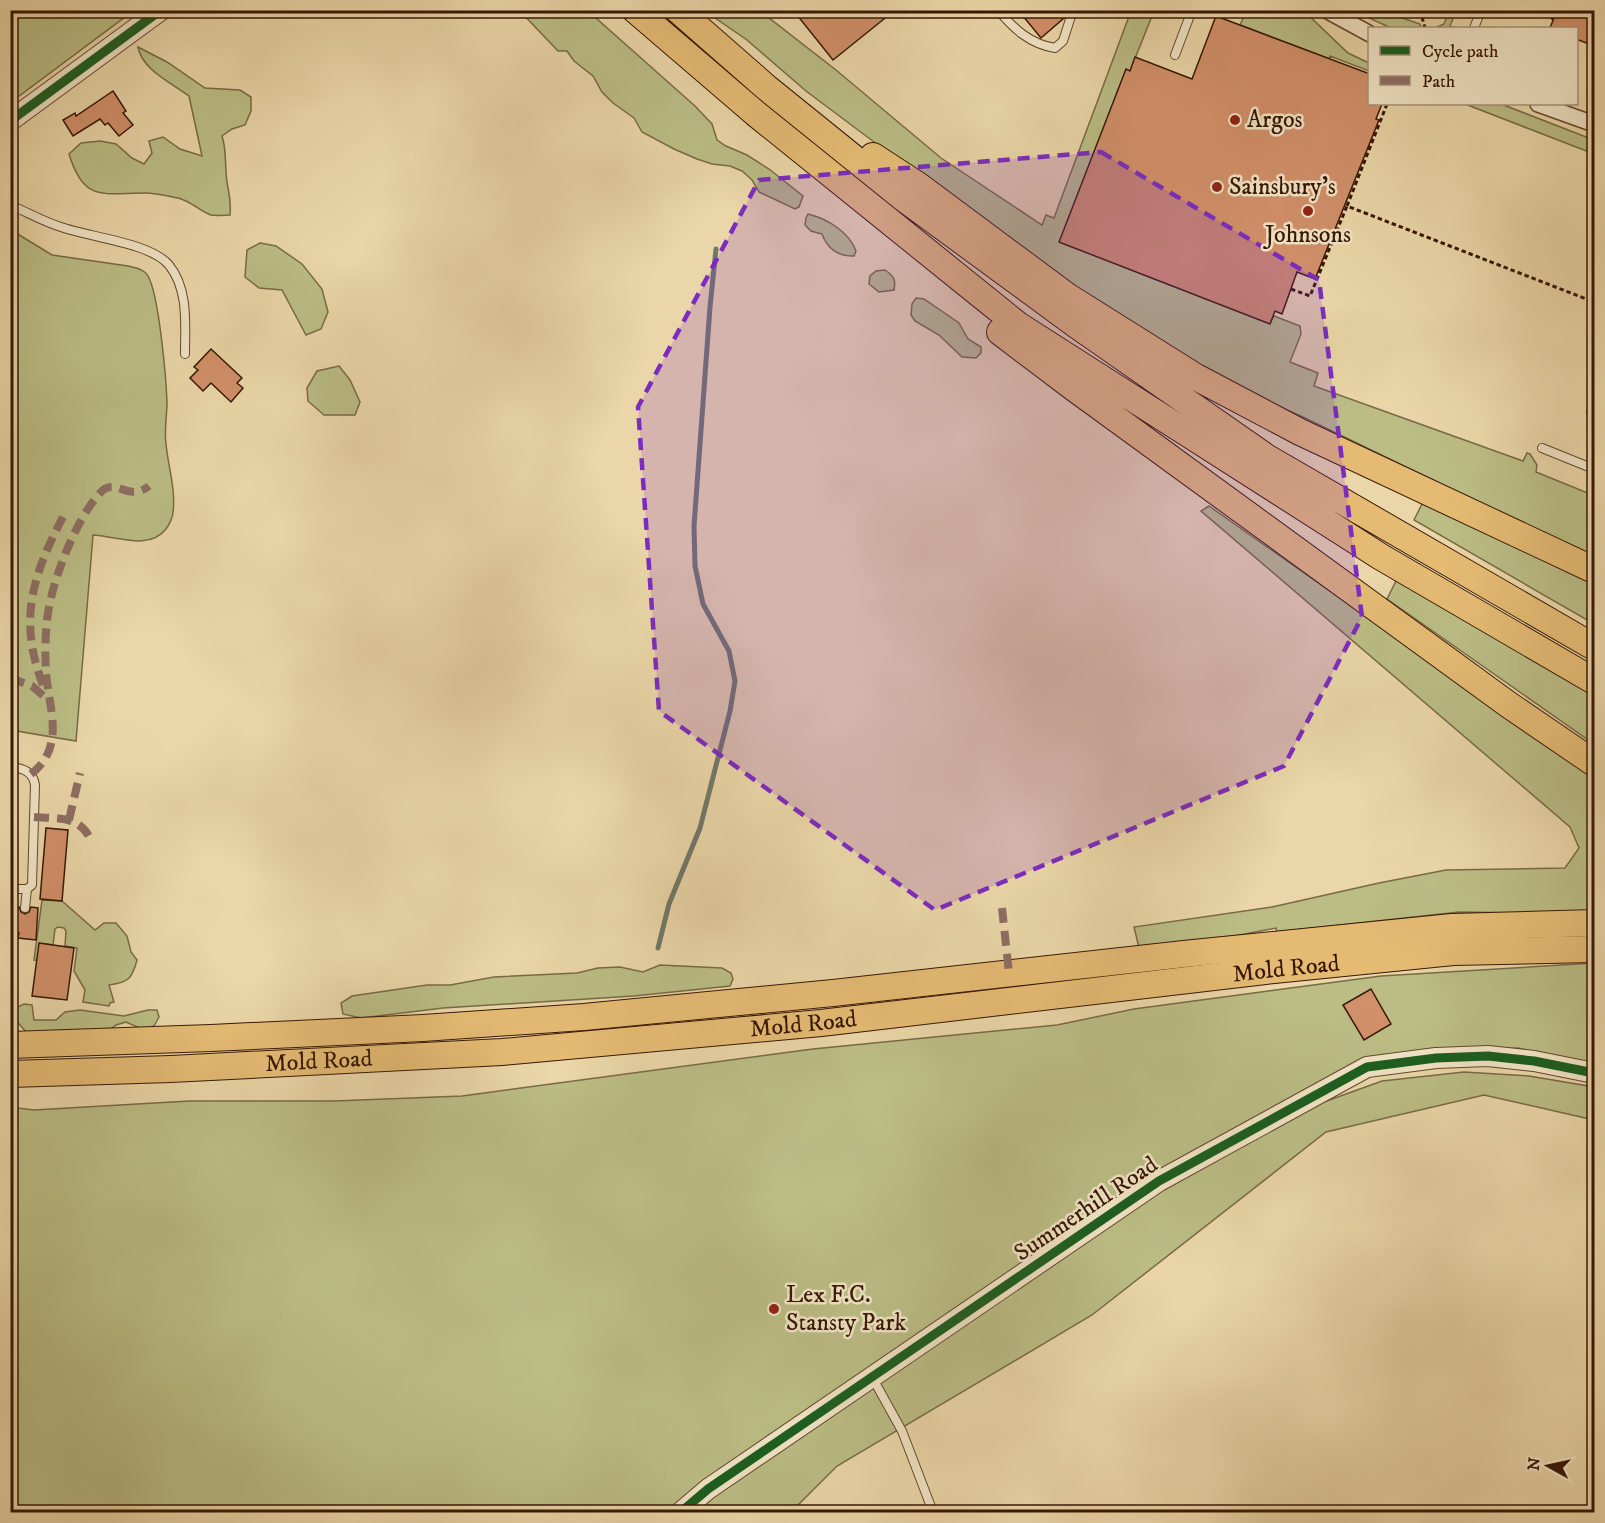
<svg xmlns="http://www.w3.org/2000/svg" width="1605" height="1523" viewBox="0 0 1605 1523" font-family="'IM FELL DW Pica',serif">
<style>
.green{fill:#bbbd85;stroke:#796a44;stroke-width:1.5}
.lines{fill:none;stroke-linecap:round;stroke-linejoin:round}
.stream{stroke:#717869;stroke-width:5}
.building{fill:#d1906a;stroke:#371704;stroke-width:1.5}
.service-casing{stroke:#64472d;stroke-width:10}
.minor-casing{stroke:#64472d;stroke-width:18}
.tertiary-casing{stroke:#64472d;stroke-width:22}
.primary-casing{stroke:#371704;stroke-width:28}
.trunk-casing{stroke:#371704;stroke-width:28}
.path{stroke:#371704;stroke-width:3;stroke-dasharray:4.5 3;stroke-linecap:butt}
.service{stroke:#f1e4c6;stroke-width:8}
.minor{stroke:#f1e4c6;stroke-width:15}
.tertiary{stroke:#f1e4c6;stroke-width:20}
.primary{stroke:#e5bb74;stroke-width:26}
.trunk{stroke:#e5bb74;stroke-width:26}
.quiet{stroke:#8d6e63;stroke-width:8;stroke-dasharray:15 8;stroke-linecap:butt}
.cycleway-casing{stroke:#f1e4c6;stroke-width:13}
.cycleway{stroke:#1b5e20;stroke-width:9}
.marked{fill:#7b2cbf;fill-opacity:0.2;stroke:#7b2cbf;stroke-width:4.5;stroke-dasharray:12 8;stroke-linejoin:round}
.poi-dot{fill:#8f2418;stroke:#f1e4c6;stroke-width:2}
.labels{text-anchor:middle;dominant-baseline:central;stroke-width:5;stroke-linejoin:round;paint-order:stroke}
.poi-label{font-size:24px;fill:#371704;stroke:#f1e4c6;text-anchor:start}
.street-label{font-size:24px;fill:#371704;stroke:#f1e4c6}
</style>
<rect width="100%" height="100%" fill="#ead6a8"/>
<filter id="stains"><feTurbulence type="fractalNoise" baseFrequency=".00333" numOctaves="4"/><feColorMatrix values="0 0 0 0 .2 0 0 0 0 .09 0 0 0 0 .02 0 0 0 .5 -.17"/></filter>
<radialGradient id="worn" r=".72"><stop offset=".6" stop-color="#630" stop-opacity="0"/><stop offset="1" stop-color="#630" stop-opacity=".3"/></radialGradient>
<path class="green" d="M11,10H133V11L11,102Z
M520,11H588L695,106L712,124L717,140L726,146L747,155L769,169L803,196L799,207L795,209L759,192L752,180L742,171L730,166L712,164L697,159L674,149L642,132L634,118L613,103L602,92L593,76L574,61L567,51H558Z
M705,11H760L836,70L941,158L1042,225L1046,215L1054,218L1131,11H1154L1130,71L1126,70L1060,242L1270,323L1274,316L1300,326L1301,334L1290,362L1318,373L1314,386L1523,461L1527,453L1530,454L1537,465L1536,472L1590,494L1594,493V558L1303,417L1197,371L1122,321L910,169L806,91L747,40Z
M1245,11H1304L1348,53L1369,63V71L1330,56L1329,59L1240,25L1246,12Z
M1359,11H1382L1420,24L1421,28H1391L1358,13Z
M1449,11H1456L1450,26L1455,28H1435L1444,24Z
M138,47L167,62L205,88L240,90L251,97V111L245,125L232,129L222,136C226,148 225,158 226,170C226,188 232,195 230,215C225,215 216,216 211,215C201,212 191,201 178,198C168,196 156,193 145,193C103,193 84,203 69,154L81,143L100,141L116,144L132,158L144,164L152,153L149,141L163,137L180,149L202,156L189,96C172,83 142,70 138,47Z
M1465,104H1501L1594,140V154Z
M808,214C828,219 849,232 856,251L854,256C838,257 827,248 822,234L811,231L805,225L806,218Z
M11,230L52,255L128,266C136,268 144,269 148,276C159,295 166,377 167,402C167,416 164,430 166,444C168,466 176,490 173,512C173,517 169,525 166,529C149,551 116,536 93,535L76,741L11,730Z
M260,243L276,246L302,264L322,289L328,312L321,329L306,335L282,290L259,288L245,277L247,250Z
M885,270C894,276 896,280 894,290L879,292L869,284L870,276L876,271Z
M916,298L924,299L959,323L968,339L981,347V353L976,358L962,357L939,335L915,321L911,315L912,304Z
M339,366L350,380L360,402L355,415H324L308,401L307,388L317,371Z
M1424,500L1594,581V624L1414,520Z
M1209,506L1594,777V911L1582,914L1459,912L1277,932L1276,928L1219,939L1139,948L1134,927L1272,907L1379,883L1446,870L1565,868L1579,848L1570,827L1201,511Z
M1397,579L1594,696V744L1387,599Z
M42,900L62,901L95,930L104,923H116L127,936L131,952L137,960C132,979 129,982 109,985L114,1002L110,1003L109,1006L83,1002L85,990L74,971L77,948L65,946L66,931L64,928L58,927L55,929L53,945L43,944L41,961L34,960Z
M1594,963V1065L1518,1048L1422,1052L1356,1065L1321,1103L1382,1081L1464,1072L1529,1076L1594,1087V1120L1484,1095L1326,1132L1092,1315L837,1466L791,1512H11L10,1107L34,1110L189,1101H334L462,1096L813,1049L1057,1025L1134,1009L1381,976Z
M660,965L722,968L731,973L733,979L730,986L634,996L443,1008L361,1018L343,1014L341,1003L352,996L427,985H450L494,977L577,973L598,968L620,967L643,972Z
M24,1004L32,1005L34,1020H56L65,1012L80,1010L124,1016L148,1010H157L159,1017L154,1026L144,1030L126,1022L116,1025L106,1033L28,1034L11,1015V1010Z"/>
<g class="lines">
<path class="stream" d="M658,948L669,904L700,828L730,711L735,681L729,651L703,604L695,566L694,526L710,307L716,249"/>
</g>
<path class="building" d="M793,10H895L833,60Z
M1018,10H1067L1064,18L1041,38Z
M1557,10H1594V46L1576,39V28H1550Z
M1216,16L1370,74V104H1382L1376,119L1379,120L1315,279L1297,272L1282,314L1275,311L1270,324L1059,242L1126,69L1130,71L1135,57L1192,79Z
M113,91L126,111L123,113L133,125L119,136L108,123L105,125L100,119L73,136L63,120L75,113L76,116Z
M211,349L242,378L237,383L243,388L231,402L211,383L203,391L190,378L198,370L194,367Z
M46,828L68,830L62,901L40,899Z
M10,907H19L21,912L25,914L29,912L31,907L38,908L36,940L18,938L19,933L10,932Z
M39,943L74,948L67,1000L32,996Z
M1371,989L1391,1024L1364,1040L1343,1005Z"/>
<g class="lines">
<defs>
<path id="service" d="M998,10C1014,29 1030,44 1055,48L1063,41L1073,10
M1474,28L1481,10
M1175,55L1192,10
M10,205C27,212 44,222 61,227C89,237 151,243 169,265C189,290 185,325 185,354
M1594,403L1591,413L1594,415
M1542,448L1594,469
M10,766C23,769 33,771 35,785L32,885L27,889H10
M25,908L27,889
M872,1377L902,1431L933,1512"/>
<path id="minor" d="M1326,10L1370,34
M1538,104L1594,124"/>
<path id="tertiary" d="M10,121L161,10
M681,1512L708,1489L1159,1181L1367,1067L1436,1058L1488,1056L1534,1061L1594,1073"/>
<g id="primary">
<path d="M10,1045L211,1038L423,1028L584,1017L833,993L1184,954L1452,927L1594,923"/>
<path id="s1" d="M10,1074L171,1069L502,1052L821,1023L1265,971L1453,952L1594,949"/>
</g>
<path id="trunk" d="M635,10L755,113L1018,325L1381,557L1594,681
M678,10L767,88L902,197L1075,324L1266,457L1594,647
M873,156L919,186L1067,296L1196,377L1300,432L1594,570
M1000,332L1074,388L1509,705L1594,763"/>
</defs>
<use href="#service" class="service-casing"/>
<use href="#minor" class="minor-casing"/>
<use href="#tertiary" class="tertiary-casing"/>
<use href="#primary" class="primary-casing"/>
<use href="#trunk" class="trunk-casing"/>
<path class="path" d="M1420,10L1425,28
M1530,10L1554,19
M1387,104L1347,206L1594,302
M1291,289L1310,296L1347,206"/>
<use href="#service" class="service"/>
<use href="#minor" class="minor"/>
<use href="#tertiary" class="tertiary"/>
<use href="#primary" class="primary"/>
<use href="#trunk" class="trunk"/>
<path class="quiet" d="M10,678L32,686L46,698
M43,685C18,621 32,576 63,517
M31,774C66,747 49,709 46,673C45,653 45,632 48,613C53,579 76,519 100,493C116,476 128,503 149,486
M34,817C57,819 78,815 90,838
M69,820L80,773
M1002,908L1009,973"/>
<defs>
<path id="cycleway" d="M10,121L161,10
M681,1512L708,1489L1159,1181L1367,1067L1436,1058L1488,1056L1534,1061L1594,1073"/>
</defs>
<use href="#cycleway" class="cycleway-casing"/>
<use href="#cycleway" class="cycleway"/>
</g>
<path class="marked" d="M1101,152L1319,280L1362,617L1284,766L935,910L659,711L638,407L759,180Z"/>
<g class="poi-dot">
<circle cx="1235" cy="120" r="6"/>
<circle cx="1217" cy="187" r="6"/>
<circle cx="1308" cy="211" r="6"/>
<circle cx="774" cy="1309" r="6"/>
</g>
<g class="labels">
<g class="poi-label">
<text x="1247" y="120">Argos</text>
<text x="1229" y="187">Sainsbury's</text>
<text x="1308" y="235" text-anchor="middle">Johnsons</text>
<text x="786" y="1295">Lex F.C.<tspan x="786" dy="28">Stansty Park</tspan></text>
</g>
<g class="street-label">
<text stroke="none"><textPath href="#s1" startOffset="1281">Mold Road</textPath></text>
<text stroke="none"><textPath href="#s1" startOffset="795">Mold Road</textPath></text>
<text stroke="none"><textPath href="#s1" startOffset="309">Mold Road</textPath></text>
<text transform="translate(1086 1209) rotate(-34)">Summerhill Road</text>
</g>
</g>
<rect width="1605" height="1523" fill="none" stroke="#ead6a8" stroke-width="36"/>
<rect x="12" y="12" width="1581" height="1499" fill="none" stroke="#371704" stroke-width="3"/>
<rect x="18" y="18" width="1569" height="1487" fill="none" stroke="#371704" stroke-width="1.5"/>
<rect x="1368" y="27" width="210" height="78" fill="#f1e4c6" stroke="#a79278" stroke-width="1.5"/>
<rect x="1380" y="46" width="30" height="9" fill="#1b5e20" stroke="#a79278" stroke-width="1.5"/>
<text x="1422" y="57" font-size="18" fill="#371704">Cycle path</text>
<rect x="1380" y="76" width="30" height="9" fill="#8d6e63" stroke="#a79278" stroke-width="1.5"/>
<text x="1422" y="87" font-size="18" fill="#371704">Path</text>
<g transform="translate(1548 1466) rotate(278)" stroke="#f1e4c6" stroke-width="4.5" paint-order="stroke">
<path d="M0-4.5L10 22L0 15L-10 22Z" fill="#371704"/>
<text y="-9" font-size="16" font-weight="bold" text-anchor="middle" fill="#371704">N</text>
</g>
<rect width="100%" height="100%" filter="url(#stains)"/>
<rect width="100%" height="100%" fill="url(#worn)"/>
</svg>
